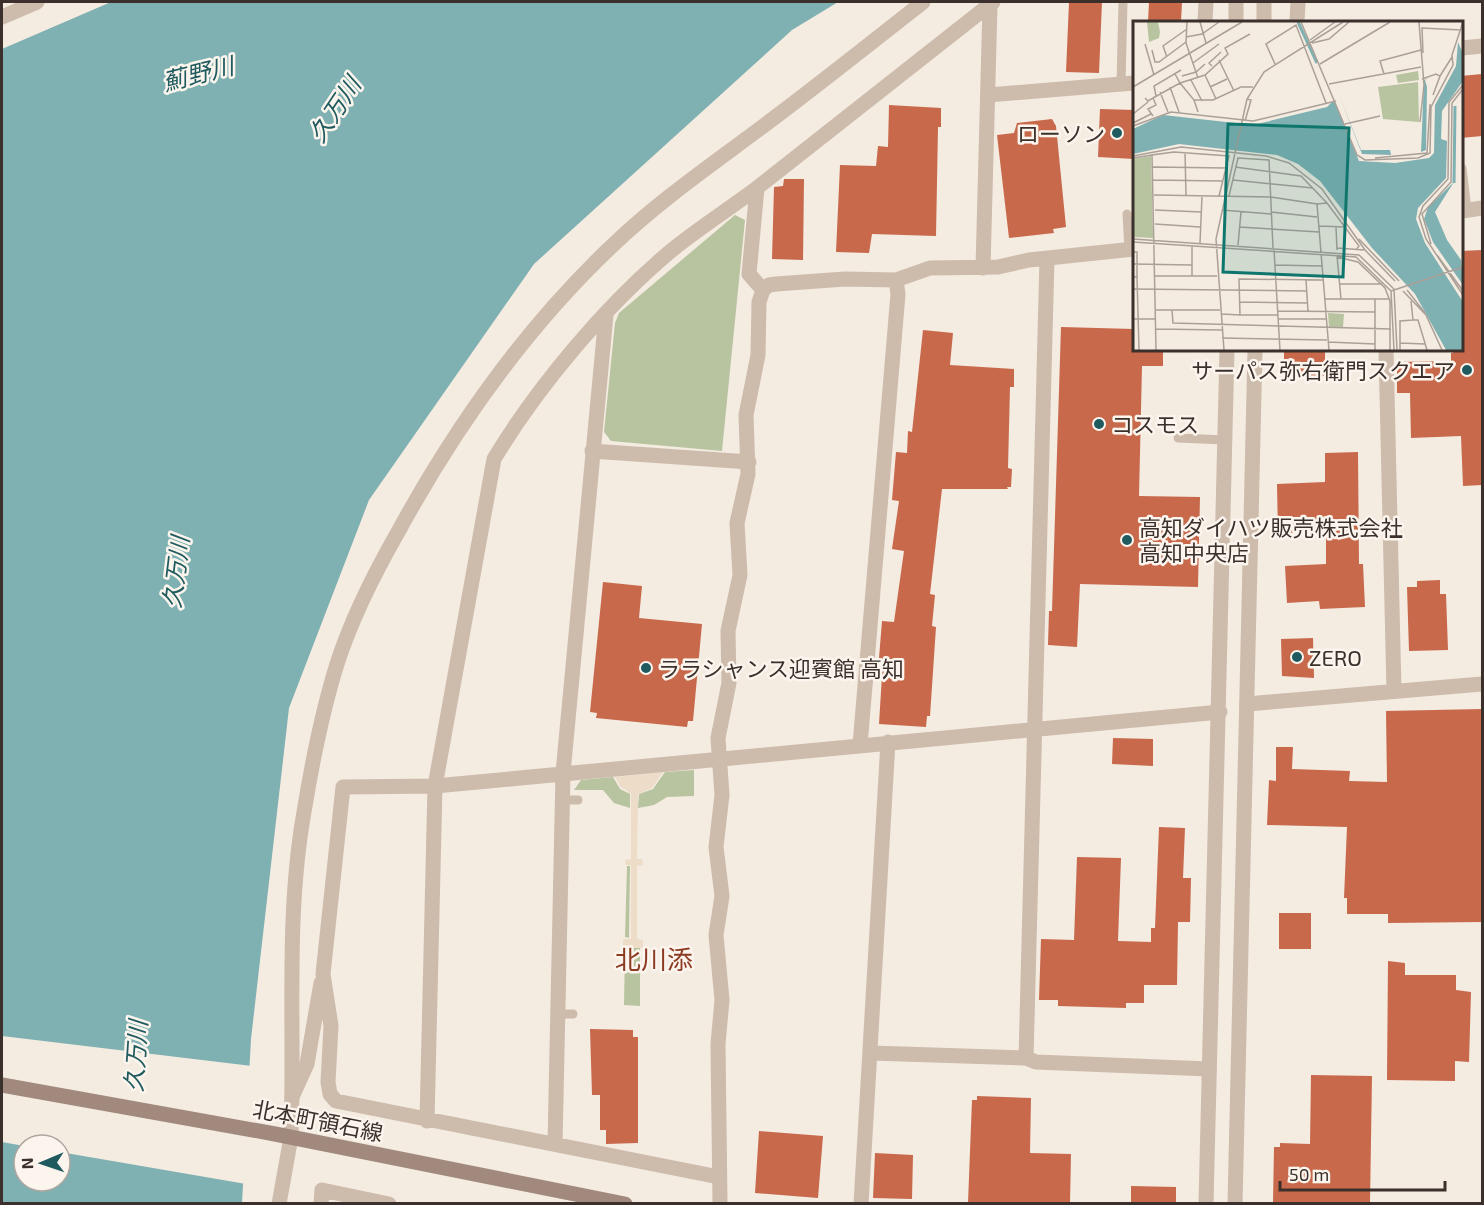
<svg xmlns="http://www.w3.org/2000/svg" width="1484" height="1205" viewBox="0 0 1484 1205" font-family="'Exo 2','Noto Sans JP',sans-serif">
<style>
.green{fill:#b8c4a0}
.plaza{fill:#ecdcc8}
.water{fill:#7fb0b2;fill-rule:evenodd}
.pier{fill:#f4ebe1}
.building{fill:#c8694b}
.lines{fill:none;stroke-linecap:round;stroke-linejoin:round}
.service{stroke:#cdbbac;stroke-width:9}
.minor{stroke:#cdbbac;stroke-width:15}
.tertiary{stroke:#cdbbac;stroke-width:15}
.secondary{stroke:#a18a7d;stroke-width:15}
.poi-dot{fill:#1f5a5e;stroke:#fbf5ee;stroke-width:2}
.labels{text-anchor:middle;dominant-baseline:central;stroke-width:5;stroke-linejoin:round;paint-order:stroke}
.poi-label{font-size:22px;fill:#3b302b;stroke:#fbf5ee;text-anchor:start}
.street-label{font-size:22px;fill:#3b302b;stroke:#fbf5ee}
.water-label{font-size:24px;font-style:italic;fill:#1f5a5e;stroke:#fbf5ee}
.quarter-label{font-size:26px;fill:#8c3b22;stroke:#fbf5ee}
.inset-river{fill:none;stroke:#7fb0b2;stroke-width:3}
.inset-road{fill:none;stroke:#aaa098;stroke-width:1.5}
.view{fill:#0f766e;fill-opacity:0.15;stroke:#0f766e;stroke-width:3}
.inset-edge{fill:none;stroke:#3b302b;stroke-width:3}
</style>
<rect width="100%" height="100%" fill="#f4ebe1"/>
<path class="green" d="M735,215L745,220L722,451L611,441L604,432L615,323L619,313Z
M694,770V796L667,797L654,805L638,808L639,794L653,789L665,772Z
M613,777L620,789L630,794V808L614,803L603,790H574L581,780Z
M627,866H630L629,938L625,937Z
M625,948H640V1006L624,1005Z"/>
<path class="plaza" d="M663,772L652,788L638,794L637,859H642L643,865L637,866V939L643,940V948H623V939H631V865H626L625,860L631,859V794L620,786L615,777Z"/>
<path class="water" d="M111,2H838L792,30L534,264L369,500L289,708L251,1039L242,1203H2V49ZM24,1145H60V1181H24Z"/>
<path class="pier" d="M2,1036L252,1066L246,1184L60,1152V1145L24,1146L2,1142Z"/>
<path class="building" d="M1069,2H1102L1099,73L1066,72Z
M1149,2H1182L1181,22H1148Z
M1482,74V136L1461,138V76Z
M889,105L941,108V127H938L936,236L872,234L869,253L836,252L840,165L876,166L878,146L888,147Z
M1100,109L1134,110V159L1098,157Z
M1052,119L1056,126L1066,227L1053,229L1054,233L1009,238L997,135L1014,133L1017,123Z
M784,179H804L803,260L772,259L774,187L783,186Z
M1482,250V485L1463,486L1461,436L1411,438L1410,393H1397V362L1451,361V353L1461,350V251Z
M1061,327L1134,329V350H1163V366H1142L1139,496L1200,497L1198,587L1080,584L1077,647L1048,645L1049,611H1052Z
M923,330L953,333L950,365L1014,369V387H1010L1008,468L1012,469L1011,487H1007L1008,489H942L930,594L935,595L932,626L936,627L930,716H927L926,727L879,724L883,659L879,658L882,621L894,622L904,551L892,549L899,501L892,500L896,452L907,453L908,431L912,432Z
M1284,350H1325V376L1284,377Z
M1358,452L1359,564H1363L1365,607L1320,609L1319,601L1287,603L1285,566L1326,564V532L1278,533L1277,484L1325,482V453Z
M1440,580V594H1446L1448,650L1409,651L1407,587H1417V581Z
M603,582L642,586L639,618L702,624L693,721H688L687,727L596,718L597,713L590,712Z
M1313,638L1314,678L1282,676L1281,639Z
M1482,709V922L1388,923V914H1347V898H1344L1347,827L1267,825L1269,780L1276,781V747H1293L1292,769L1350,771L1349,781L1387,782L1386,711Z
M1113,738L1153,739V766L1112,764Z
M1159,827L1185,828L1183,878H1191L1190,922H1178L1177,985H1144V1003H1126V1008L1058,1006V1000H1039L1041,939L1074,940L1077,857L1121,858L1118,941L1151,942V928H1155Z
M1279,913H1311V949H1279Z
M1388,961L1405,963V975H1456V990L1471,992L1469,1062L1455,1061V1081L1387,1080Z
M590,1029L633,1030V1037H638V1143L606,1144V1130H600V1095H592Z
M1311,1075L1372,1076L1370,1203H1273L1274,1147H1280V1143L1310,1144Z
M977,1096L1031,1098L1030,1153L1071,1154L1070,1203H968L972,1100H977Z
M759,1131L823,1136L818,1198L755,1193Z
M875,1153L913,1155L912,1199L873,1198Z
M1131,1186L1176,1187V1203H1131Z"/>
<g class="lines">
<path class="service" d="M1121,84L1123,2
M1462,168L1467,210
M1127,214L1129,250
M1178,438L1225,440
M562,800H578
M558,1014H573"/>
<path class="minor" d="M2,17L37,2
M1205,22L1206,2
M1297,22L1298,2
M1462,48L1482,46
M988,95L1134,83
M983,268L990,5
M763,290L749,274L757,188L993,2
M1386,350L1394,691
M592,451L749,462
M1247,704L1482,684
M860,745L898,294L896,280
M871,1053L1026,1058L1036,1062L1209,1069
M1026,1058L1047,259
M292,1097L307,1064L321,983
M427,1121L435,786L494,459C538,386 606,305 672,250C699,228 729,209 757,188
M555,1144L563,773L606,315
M719,1177L336,1101L330,1094L328,1082L331,1026L323,974L343,787L435,786L1220,712
M279,1204L291,1137
M321,1204L322,1190L389,1204
M720,1204L718,1044L722,1000L716,935L722,896L716,847L722,795L718,738L729,683L728,631L740,575L737,523L748,474L746,415L758,355L759,302L763,290L769,285L776,284L845,279L896,280L930,268L998,267L1029,260L1134,249
M861,1204L888,742"/>
<path class="tertiary" d="M1236,22V2
M1264,22V2
M1462,211L1482,208
M291,1137C295,1029 285,919 304,812C312,763 322,712 337,664C352,617 374,574 398,532C456,426 525,328 613,245C661,199 717,161 770,121C822,82 872,42 923,2
M1206,1204L1227,350
M1235,1204L1255,350"/>
<path class="secondary" d="M2,1085L275,1134L625,1204"/>
</g>
<g class="poi-dot">
<circle cx="1117" cy="133" r="6"/>
<circle cx="1467" cy="370" r="6"/>
<circle cx="1099" cy="424" r="6"/>
<circle cx="1127" cy="540" r="6"/>
<circle cx="1297" cy="657" r="6"/>
<circle cx="646" cy="668" r="6"/>
</g>
<g class="labels">
<g class="poi-label">
<text x="1105" y="133" text-anchor="end">ローソン</text>
<text x="1455" y="370" text-anchor="end">サーパス弥右衛門スクエア</text>
<text x="1111" y="424">コスモス</text>
<text x="1139" y="527">高知ダイハツ販売株式会社<tspan x="1139" dy="25">高知中央店</tspan></text>
<text x="1309" y="657">ZERO</text>
<text x="658" y="668">ララシャンス迎賓館 高知</text>
</g>
<g class="street-label">
<text transform="translate(318 1120) rotate(11)">北本町領石線</text>
</g>
<g class="water-label">
<text transform="translate(198 73) rotate(-14)">薊野川</text>
<text transform="translate(334 109) rotate(-56)">久万川</text>
<text transform="translate(175 572) rotate(-83)">久万川</text>
<text transform="translate(135 1056) rotate(-86)">久万川</text>
</g>
<g class="quarter-label">
<text x="654" y="958">北川添</text>
</g>
</g>
<g transform="translate(1133 21)">
<rect width="330" height="330" fill="#f4ebe1"/>
<path d="M14,1H25L27,11L26,17L16,21ZM285,50L286,59L265,62L263,54ZM285,61L286,101L250,98L245,66ZM18,135L20,217L0,216V138ZM195,292L211,293L210,306H196Z" fill="#b8c4a0"/>
<path d="M325,21L330,33V60L309,90L308,118L314,120L313,157L285,187L283,198L292,222L330,281V329H313L282,273L239,227L187,160L165,143L144,134L46,123L0,133V108L30,94L120,104L194,86L201,79L226,140L262,142L296,137L301,132L302,84L323,45ZM296,57L292,59L294,66L293,129L288,131L291,59ZM205,71L228,129H257L258,134L229,133ZM321,161L302,191L314,219L328,239L330,264L300,221L291,198L295,186Z" fill="#7fb0b2"/>
<path class="inset-river" d="M165,1L184,42M321,162L322,85"/>
<path class="inset-road" d="M54,1L53,22L65,57M67,1L73,22M168,1L224,134L232,139L285,137L297,132L298,86L320,44L319,34L330,1M286,1L291,64L287,101M53,16L69,13L86,1M177,19L202,1M179,22L196,18L216,1M12,23L21,54M19,29L22,41H26L53,21M290,32L289,7L328,9M34,36L30,25L54,8M86,39L101,70M60,42L86,23M142,43L133,23L163,4L193,82M187,43L257,1M79,45L76,42L88,31M42,53L47,62L72,54L95,33L92,27L117,13M251,53L247,40L288,29M72,54L83,78M49,55L63,51L72,43M307,55L319,36M289,58L303,53L307,55L300,74M58,59L69,80M196,63L288,46M330,64L316,81L315,158L290,185L286,196L293,218L330,274M0,66L109,1M37,66L46,91M77,66L94,58M27,71L35,91M23,75L21,65L48,49M12,77L15,80L20,77L23,84L15,88L20,95M20,77L47,62L61,79L65,91M61,79H80L108,66H120M0,93L15,81M112,100L118,79L114,78M0,102L18,93M212,103L247,95M0,105L38,91L120,100L203,80M52,131L53,174M0,135L48,126L133,135L156,142L189,168L232,229L262,260M0,137L19,134M242,137L294,132L297,83M20,146L93,147M102,146L168,155L194,182M19,159L89,160M100,159L180,167M21,174L138,176L184,183L196,329M96,175L105,137L136,139L140,227M184,183L194,182L226,225L223,229M22,189L68,191M89,189L138,193M138,191L184,196M22,203L67,206M186,205L211,206M106,206L186,211M203,206L204,229M0,218L226,234L261,268L264,329M226,218L266,260M0,221L223,236L258,270L261,329M67,222L69,175M298,223L289,193L318,161L319,82L330,68M59,224V255M105,224L108,191M204,227L231,229M141,229L147,329M0,231H4V256M304,234L330,270M204,235L208,278M204,236L225,241L252,267L257,280V329M0,243L59,244M142,244L189,245M22,255H84M0,256H4L6,329M173,259L175,290M206,263H249M0,268L174,270M274,269L292,292M258,270L330,246M270,270L293,294L309,329M191,278H257M242,278V329M278,280L280,299M106,281L175,282M23,289H87M39,289L40,302L258,308M145,290L242,291M89,293L107,294M145,294H107L106,258L190,259M0,298H22M145,298H193M23,308L89,309M89,317L194,319M195,321L242,323M267,322L292,323M23,329L19,134L41,131L96,135L86,175M91,329L83,218L114,78L131,51L210,1M267,329V300L280,299H285L294,329"/>
<path class="view" d="M95,103L216,107L210,256L90,251Z"/>
<rect width="330" height="330" class="inset-edge"/>
</g>
<rect width="1484" height="1205" fill="none" stroke="#3b302b" stroke-width="6"/>
<g transform="translate(42 1163) rotate(268)"><circle r="28" fill="#fbf5ee" stroke="#aea6a0" stroke-width="1.5"/>
<path d="M0-4.5L10 22L0 15L-10 22Z" fill="#1f5a5e"/>
<text y="-9" font-size="16" font-weight="bold" text-anchor="middle" fill="#3b302b">N</text>
</g>
<path d="M1280 1181v9h165v-9" fill="none" stroke="#3b302b" stroke-width="3"/>
<text x="1289" y="1181" font-size="18" fill="#3b302b" stroke="#fbf5ee" stroke-width="4.5" paint-order="stroke">50 m</text>
</svg>
